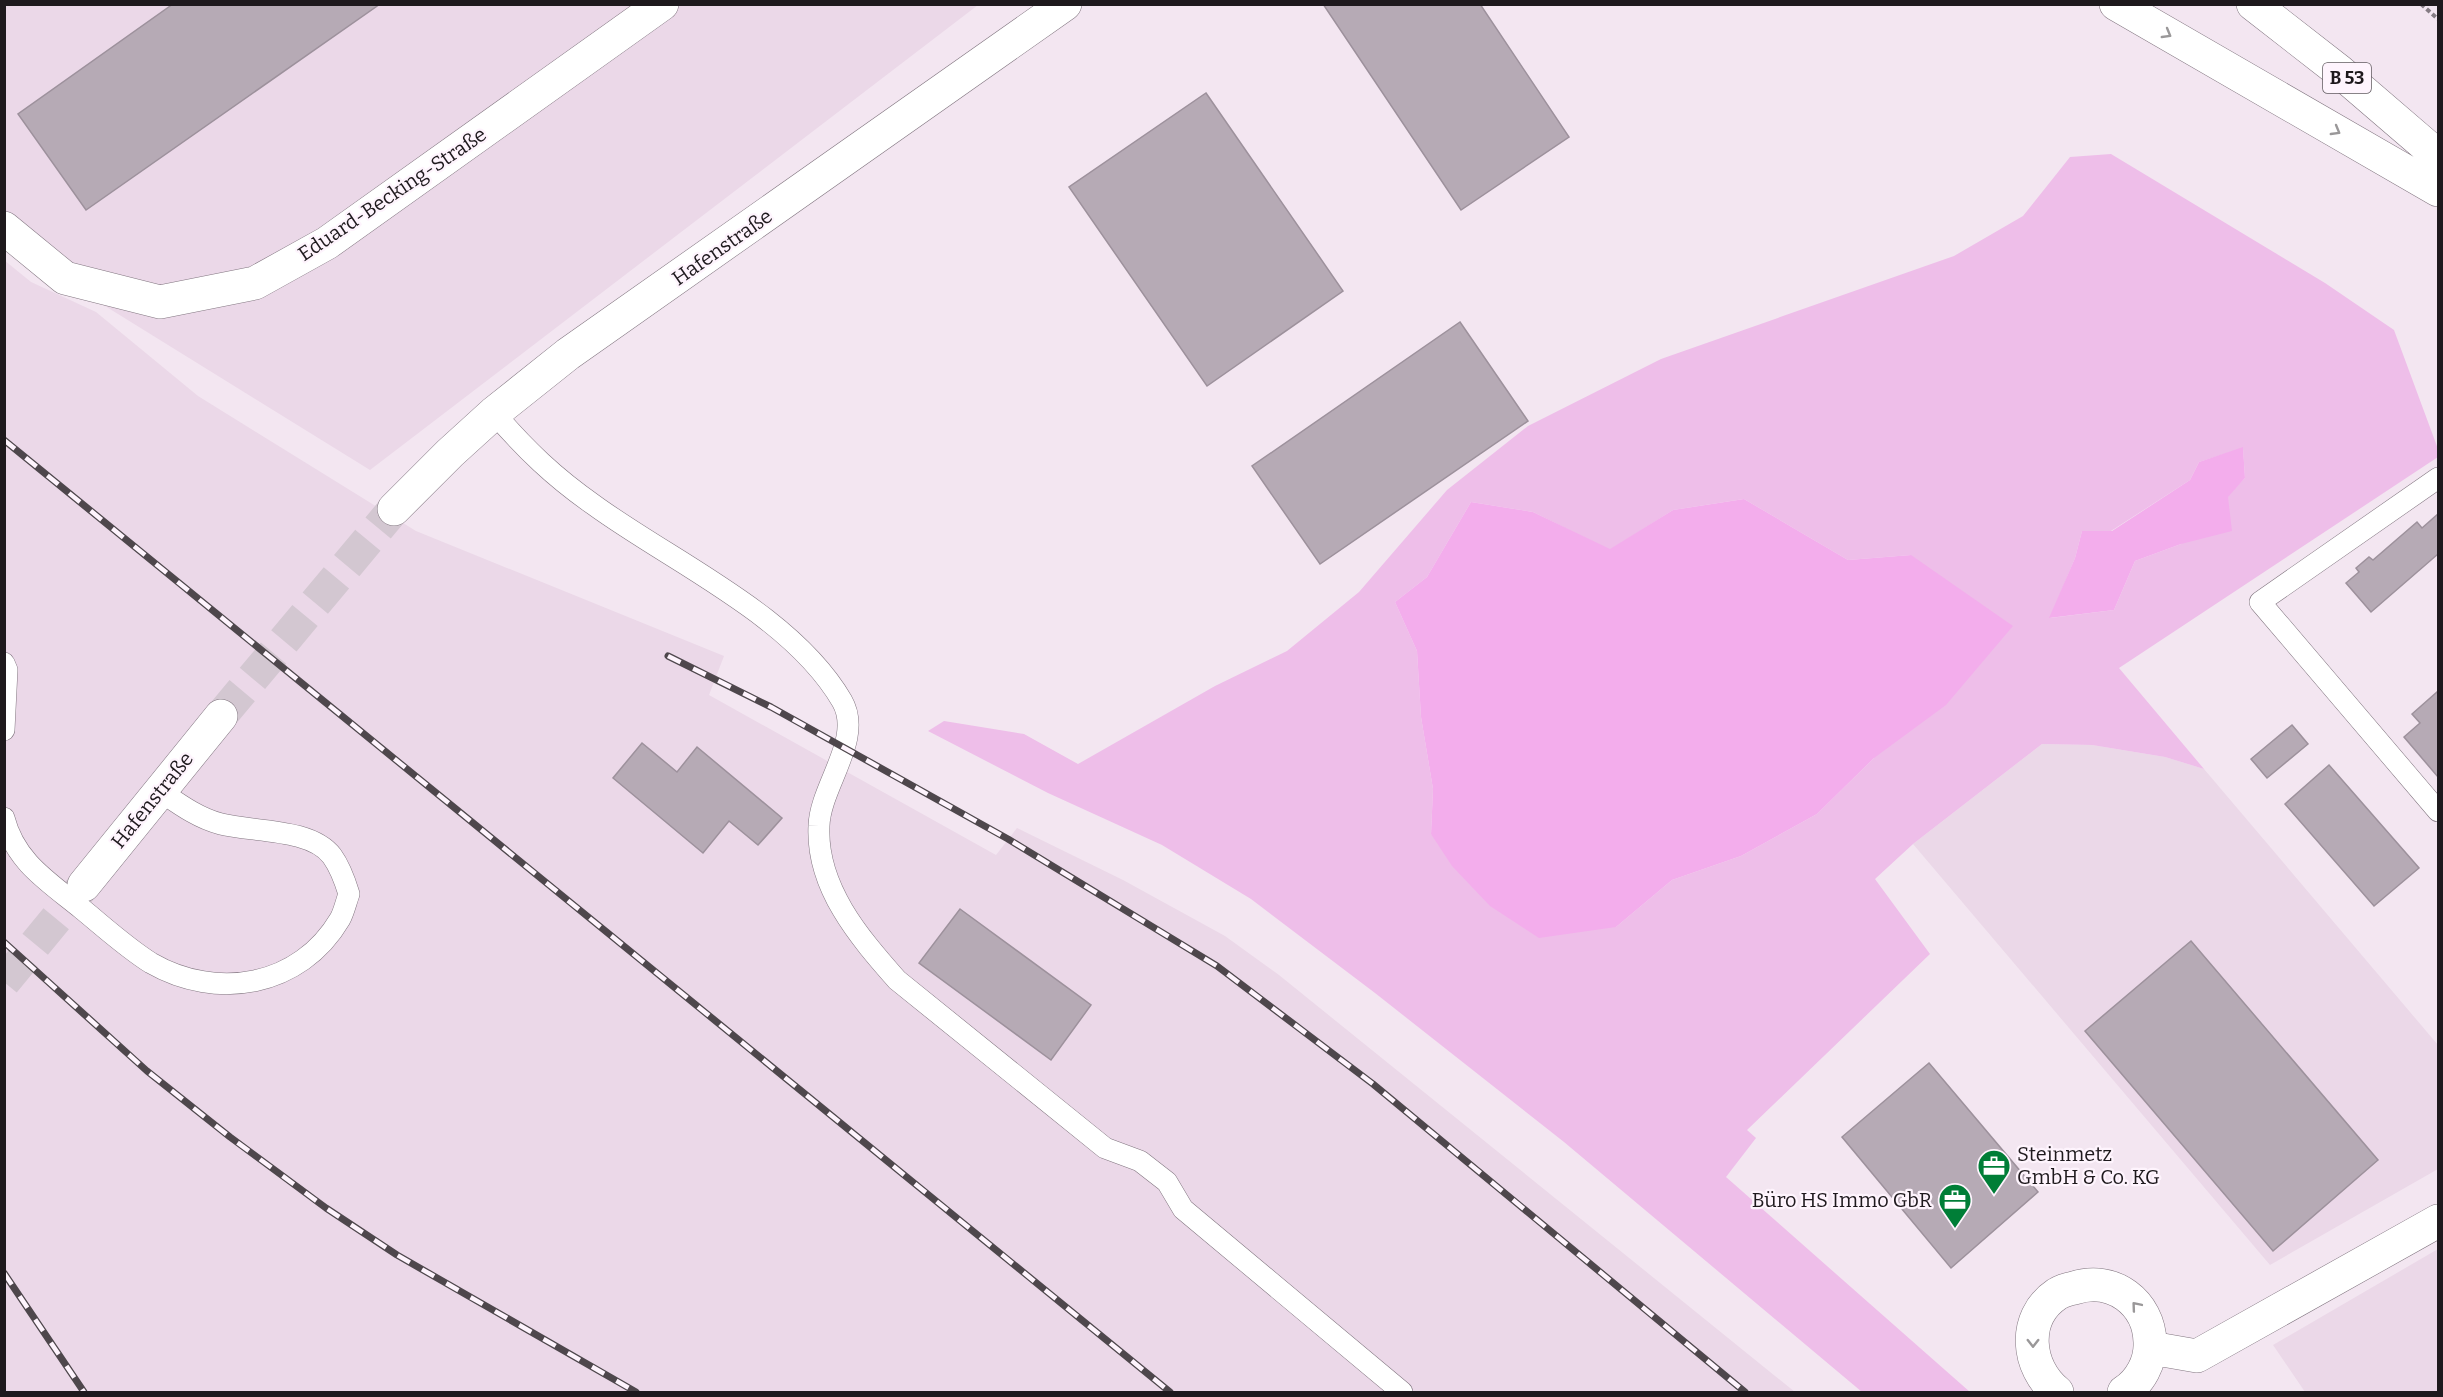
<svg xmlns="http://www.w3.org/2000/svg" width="2443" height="1397" viewBox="0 0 2443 1397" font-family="Bitter,serif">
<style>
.built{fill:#ebd8e8}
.green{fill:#eebee9;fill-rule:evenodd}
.water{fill:#f3adec}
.building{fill:#b6aab5;stroke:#9d919c;stroke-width:1.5}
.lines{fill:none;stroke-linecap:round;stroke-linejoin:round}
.minor-tunnel{stroke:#d3c7d1;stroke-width:33;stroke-dasharray:33 16;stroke-linecap:butt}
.service-casing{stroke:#827680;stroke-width:22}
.minor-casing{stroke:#827680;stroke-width:34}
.primary-casing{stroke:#827680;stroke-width:34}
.path{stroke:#857c84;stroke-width:4;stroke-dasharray:4.5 3;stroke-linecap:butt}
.service{stroke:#fff;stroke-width:21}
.minor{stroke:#fff;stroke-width:33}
.primary{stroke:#fff;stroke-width:33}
.rail-casing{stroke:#4e474c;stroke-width:7}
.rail{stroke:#fef4fd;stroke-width:4.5;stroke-dasharray:14;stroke-linecap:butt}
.oneway{stroke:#9a9899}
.labels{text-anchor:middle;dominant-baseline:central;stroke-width:4.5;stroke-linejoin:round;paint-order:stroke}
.shield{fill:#fef4fd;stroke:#615b60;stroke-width:1.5}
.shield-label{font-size:18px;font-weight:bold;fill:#1e191d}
.street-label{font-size:20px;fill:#1e191d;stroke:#fef4fd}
.poi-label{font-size:20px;fill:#1e191d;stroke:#fef4fd;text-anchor:start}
</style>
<rect width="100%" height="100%" fill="#f3e6f1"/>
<path class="built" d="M4,5H978L370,470L5,244Z
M4,260L31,282L96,312L198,396L416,531L724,656L709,695L996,855L1017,828L1123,880L1225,936L1279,975L1795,1392H5Z
M2042,744L2092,745L2165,757L2204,769L2438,1045V1169L2270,1265L1913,844Z
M2438,1249V1392H2305L2273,1345Z"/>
<path class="green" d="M2111,154L2325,283L2394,330L2438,449V457L2119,668L2204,769L2165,757L2092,745L2042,744L1913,844L1875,879L1930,954L1747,1130L1756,1138L1726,1177L1970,1392H1862L1564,1142L1375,993L1251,899L1162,845L1048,793L928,731L944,721L1024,734L1078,764L1215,686L1287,651L1359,592L1447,490L1528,426L1661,359L1954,256L2023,216L2070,157ZM2243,448L2245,478L2181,544L2135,561L2114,610L2050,618L2075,558L2082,531H2111L2190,480L2199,462ZM1744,499L1848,560L1911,555L1874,758L1817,814L1741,856L1672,880L1616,927L1431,834L1433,789L1421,717L1417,651L1395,602L1427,577L1471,502L1533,512L1610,550L1673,510Z"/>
<path class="water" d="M2243,447L2245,478L2228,497L2232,531L2181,544L2135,561L2114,610L2049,618L2075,558L2082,531H2112L2190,480L2199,462Z
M1744,499L1848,560L1911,555L2013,626L1946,705L1874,758L1817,814L1741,856L1672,880L1616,927L1539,938L1490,906L1452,866L1431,834L1433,789L1421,717L1417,651L1395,602L1427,577L1471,502L1533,512L1610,549L1673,510Z"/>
<path class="building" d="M173,4H380L86,210L18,114Z
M1323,4H1480L1569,137L1461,210Z
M1206,93L1343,291L1207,386L1069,187Z
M1460,322L1528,421L1320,564L1252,466Z
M2438,514V554L2371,612L2346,583L2359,572L2356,568L2369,557L2373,560L2417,522L2422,528Z
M2437,692L2438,694V777L2404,737L2420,723L2412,714Z
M2292,725L2308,744L2267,778L2251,759Z
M642,743L677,772L697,747L782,818L758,845L729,821L703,853L613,778Z
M2329,765L2419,868L2374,906L2285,804Z
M960,909L1091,1005L1051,1060L919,963Z
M2191,941L2378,1160L2273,1251L2085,1031Z
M1929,1063L2038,1192L1951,1268L1842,1137Z"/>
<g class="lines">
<path class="minor-tunnel" d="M221,716L394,509
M4,982L84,885"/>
<defs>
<path id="service" d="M494,413C526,450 554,477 594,505C672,562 792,615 842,701C864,739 820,786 819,826C816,887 859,937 897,980L1105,1148L1140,1161L1167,1182L1183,1209L1402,1392
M2438,478L2260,602L2438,811
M4,663L7,670L4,730
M4,818C15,862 49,882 82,909C104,927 127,948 151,963C217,1001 300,987 340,919C344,912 346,902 349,894C345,881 340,867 332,856C311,828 252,832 221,824C198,818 179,804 160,791"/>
<path id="minor" d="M4,228L65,278L160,302L255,283L327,243L662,4
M394,509L450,453L494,413L568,354L1065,4
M84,885L221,716
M2151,1348L2197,1356L2438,1221
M2057,1392C2027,1368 2021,1318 2057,1294C2062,1291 2069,1289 2074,1288C2113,1275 2149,1303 2150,1342C2151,1362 2140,1382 2124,1392"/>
<path id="primary" d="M2116,4L2438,190
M2253,4L2339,71L2438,156"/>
</defs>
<use href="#service" class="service-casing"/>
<use href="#minor" class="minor-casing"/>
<use href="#primary" class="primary-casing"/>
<path class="path" d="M2421,4L2438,19"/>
<use href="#service" class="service"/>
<use href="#minor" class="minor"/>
<use href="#primary" class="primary"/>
<defs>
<path id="rail" d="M4,440L1170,1392
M668,656L771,707L1008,839L1217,966L1373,1084L1745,1392
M4,942L147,1071L230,1137L326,1208L397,1255L636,1392
M4,1273L84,1392"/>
</defs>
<use href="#rail" class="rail-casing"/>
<use href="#rail" class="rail"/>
</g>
<defs><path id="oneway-chevron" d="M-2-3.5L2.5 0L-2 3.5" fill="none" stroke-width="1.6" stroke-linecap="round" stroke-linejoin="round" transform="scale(1.5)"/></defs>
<g class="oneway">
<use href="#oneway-chevron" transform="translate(2167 34) rotate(30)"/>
<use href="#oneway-chevron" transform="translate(2336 131) rotate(30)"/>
<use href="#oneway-chevron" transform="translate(2136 1306) rotate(-130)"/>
<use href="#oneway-chevron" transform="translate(2033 1343) rotate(90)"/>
</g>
<defs>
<symbol id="office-pin" viewBox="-11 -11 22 30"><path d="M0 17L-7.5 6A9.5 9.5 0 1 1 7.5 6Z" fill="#007e37" stroke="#fef4fd"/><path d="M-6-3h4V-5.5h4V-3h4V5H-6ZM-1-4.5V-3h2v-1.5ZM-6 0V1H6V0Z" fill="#fff"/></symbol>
</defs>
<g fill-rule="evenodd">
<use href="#office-pin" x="1975" y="1147" width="38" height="52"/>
<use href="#office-pin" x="1936" y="1181" width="38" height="52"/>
</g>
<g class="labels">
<rect class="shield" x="2323" y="63" width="48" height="30" rx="4.5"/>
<g class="shield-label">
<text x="2347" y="78">B 53</text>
</g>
<g class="street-label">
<text transform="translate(392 194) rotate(-34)">Eduard-Becking-Straße</text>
<text transform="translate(722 247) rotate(-35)">Hafenstraße</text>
<text transform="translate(152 800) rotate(-51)">Hafenstraße</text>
</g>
<g class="poi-label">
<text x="2017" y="1154">Steinmetz<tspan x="2017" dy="23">GmbH &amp; Co. KG</tspan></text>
<text x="1932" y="1200" text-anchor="end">Büro HS Immo GbR</text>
</g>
</g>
<rect width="2443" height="1397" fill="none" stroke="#1e191d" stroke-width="12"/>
</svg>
